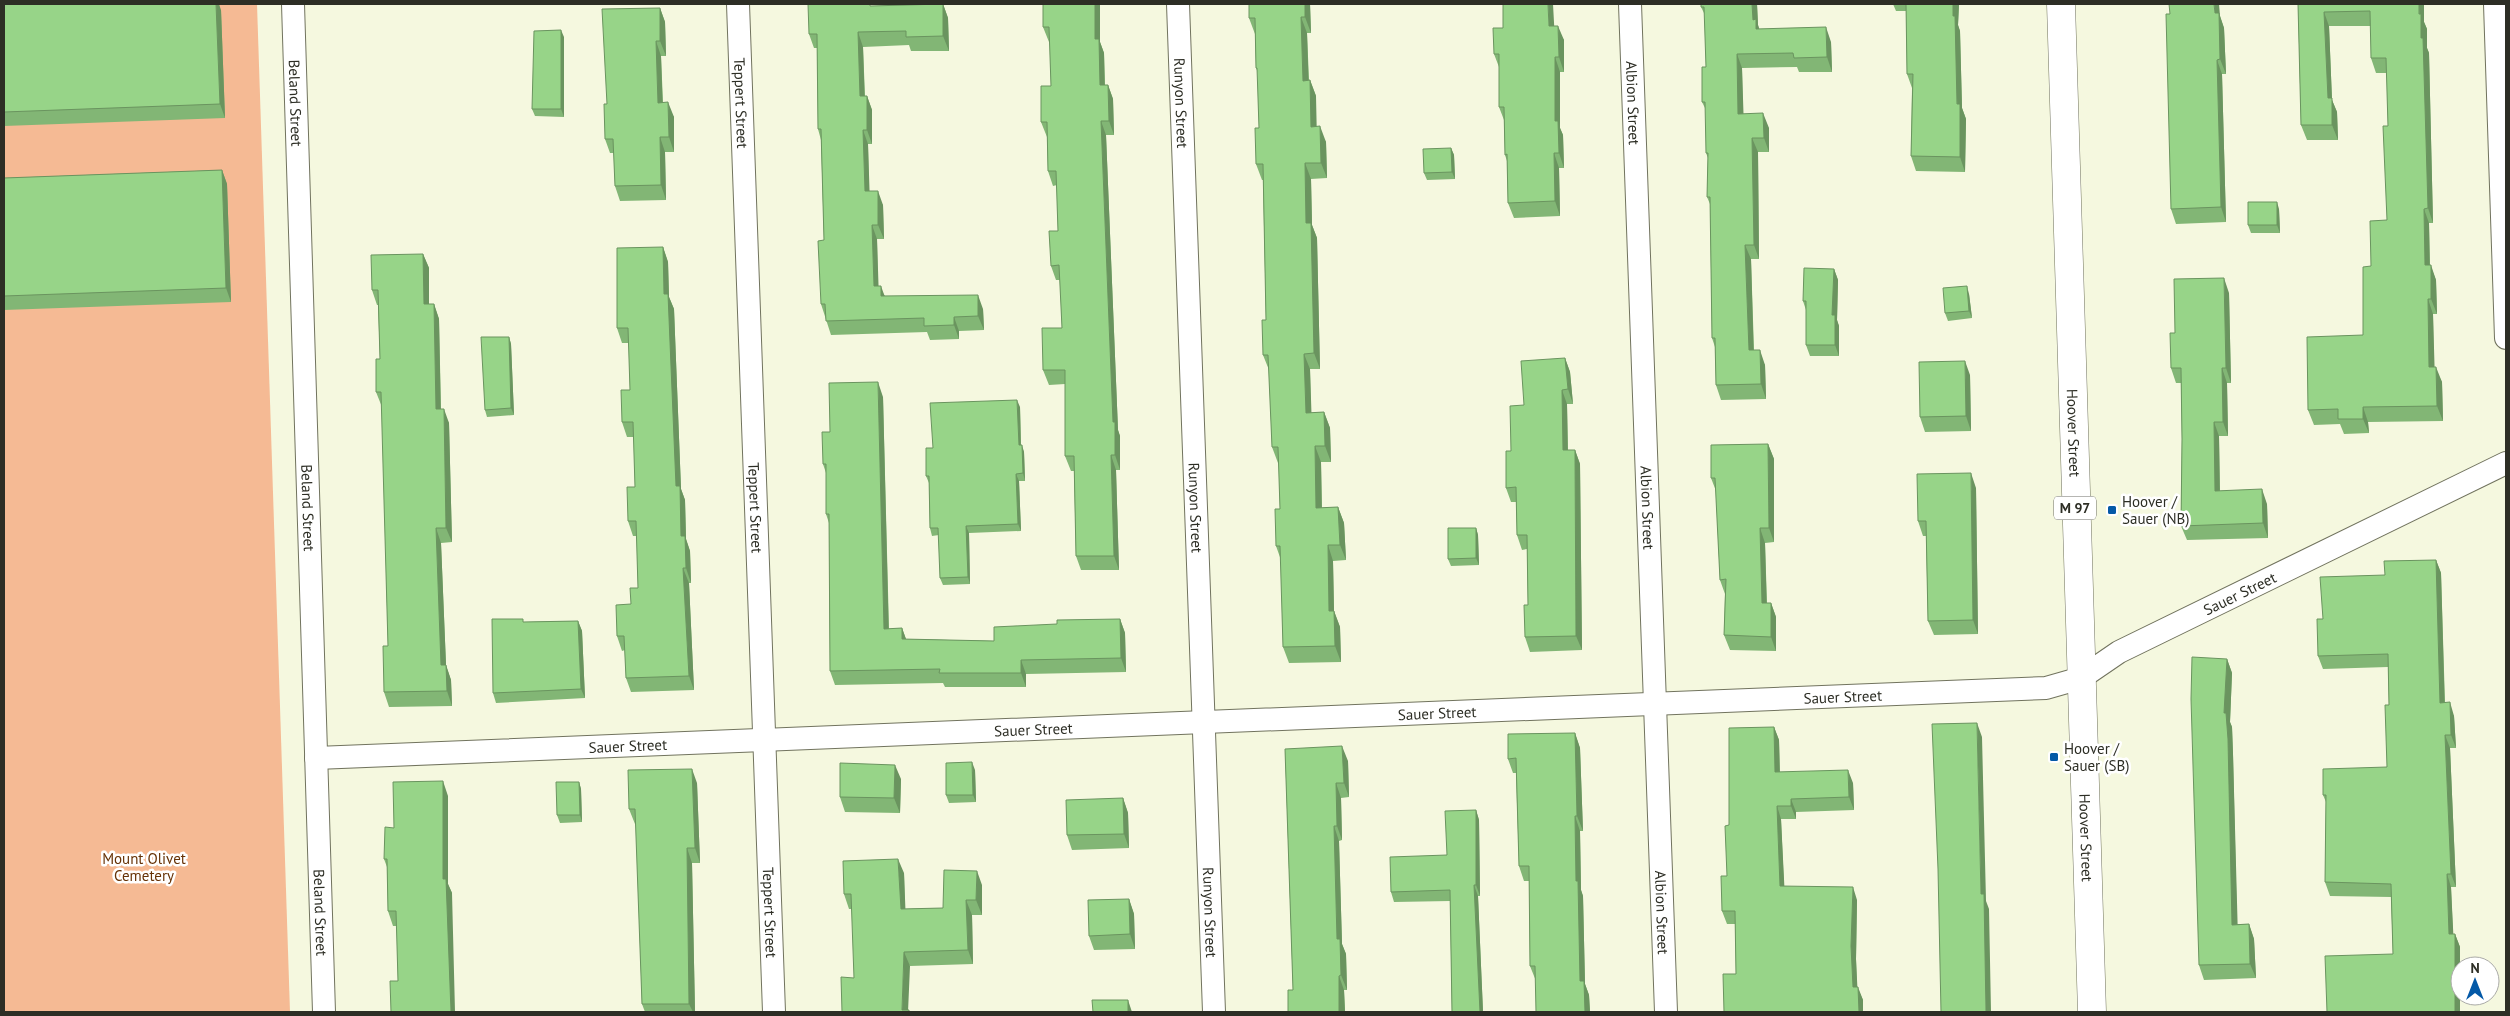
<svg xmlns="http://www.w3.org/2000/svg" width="2510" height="1016" viewBox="0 0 2510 1016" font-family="'PT Sans',sans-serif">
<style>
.green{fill:#f5ba94}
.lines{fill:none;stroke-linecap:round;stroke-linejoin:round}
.street-casing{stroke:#71735e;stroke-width:24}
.primary-casing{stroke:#71735e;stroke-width:29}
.street{stroke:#fff;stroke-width:22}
.primary{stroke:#fff;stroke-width:28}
.wall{fill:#82b675}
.shaded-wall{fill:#6a945f}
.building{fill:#97d488;stroke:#6a945f}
.poi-dot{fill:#0459a7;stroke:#fff;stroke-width:2}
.labels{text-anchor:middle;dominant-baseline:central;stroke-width:5;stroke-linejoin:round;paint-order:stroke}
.shield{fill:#fff;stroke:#6c6d66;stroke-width:1}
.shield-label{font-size:14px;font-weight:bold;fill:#2d2e25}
.street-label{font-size:15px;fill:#2d2e25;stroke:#fff}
.poi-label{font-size:15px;fill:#2d2e25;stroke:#fff;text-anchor:start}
.park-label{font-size:15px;fill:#663206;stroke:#fff}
</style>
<rect width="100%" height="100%" fill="#f5f8df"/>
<path class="green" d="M4,4H257L290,1012H4Z"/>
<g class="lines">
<defs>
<g id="street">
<path id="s1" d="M293,4L324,1012"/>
<path id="s2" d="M738,4L774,1012"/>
<path id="s3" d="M1178,4L1214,1012"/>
<path id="s4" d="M1630,4L1666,1012"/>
<path d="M2495,4L2506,338"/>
<path id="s5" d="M316,758L2046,688L2081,678L2119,652L2506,463"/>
</g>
<g id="primary">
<path id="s6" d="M2061,4L2092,1012"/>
</g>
</defs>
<use href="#street" class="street-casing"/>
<use href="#primary" class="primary-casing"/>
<use href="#street" class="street"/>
<use href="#primary" class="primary"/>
</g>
<path class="wall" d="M4,4L221,10L225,118L4,126Z
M943,4L948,18L949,51H911L909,45L863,47L865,96H867L872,110V144H868L869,191L883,205L884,239H877L878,286L885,296L983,309L984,330L959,331V339L930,340L927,332L831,335L821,304L824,240L821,140L818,129L817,48H814L809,34L872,6Z
M1043,4L1100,42L1104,53L1105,85H1108L1113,99L1114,135H1106L1118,430L1120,436V470H1116L1119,570H1081L1076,556L1074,471H1071L1065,456V384L1049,385L1043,370L1062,328L1060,280H1056L1051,266L1058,231L1057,185L1053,186L1048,171L1047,137L1041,122L1051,86L1050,42H1049L1043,27Z
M1249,4H1310L1311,33H1307L1309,80H1310L1316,96V126L1326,142L1327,178L1311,179L1312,225L1317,238L1320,369H1310L1311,413L1324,412L1330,428L1331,462H1321L1322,508L1338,507L1344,523L1346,560L1333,561L1334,611L1340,627L1341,662L1289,663L1283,647L1281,560L1276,546L1280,509L1279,463H1278L1272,447L1269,370L1263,355L1266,320L1263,180H1262L1256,164L1259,128L1258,73L1256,68L1255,34L1249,18Z
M1701,4H1757L1758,25L1759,29L1831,42L1832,72H1799L1797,67L1742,68L1743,114L1769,128V152H1758L1759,259H1751L1754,350L1765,365L1766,399L1721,400L1716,385L1715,347L1712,338L1710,204L1707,197L1708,158L1706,153V110L1702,102L1706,67L1705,15L1701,7Z
M1893,4H1959L1958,25L1960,31L1962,108L1966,119L1965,172L1916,171L1911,156L1912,88L1907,74L1906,11H1896Z
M2298,4H2424V22L2427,29V48L2429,53L2433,223H2429L2430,265L2436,280L2437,314H2433L2434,367L2442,382L2443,421L2368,422L2369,433L2344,434L2340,424L2314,425L2308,410L2363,335L2371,266L2387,220L2388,126L2387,73H2376L2371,58V26H2329L2332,100L2337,112L2338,140H2307L2301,125Z
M660,8L665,22L666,56H661L663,102L674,117V152H665L666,200L620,201L615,186L614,153H610L605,139L607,104Z
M2170,14L2220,16L2224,28L2226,74H2222L2226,222L2176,224L2171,209Z
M1554,26L1564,40V72H1560V128L1563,135L1564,168H1559L1560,216L1514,218L1508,203L1507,161L1505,155L1504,120L1499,107V67L1494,54Z
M564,37V117L535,116L532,109Z
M1451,148L1454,155L1455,179L1427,180L1424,173Z
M222,170L227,184L231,302L4,310V178Z
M2279,209L2280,233H2251L2248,225Z
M663,247L668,262L669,297L674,309L681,489L685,500L686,539L690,551L691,583H689L694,690L631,692L626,678L625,650L622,651L617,636L638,588L637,536H633L628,521L635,487L634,437H627L622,422L630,390L629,343H622L617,328Z
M423,254L429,268V304H434L439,319L441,409L449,423L452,542L441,543L446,665L451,680L452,706L389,707L384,692L388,646L382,407L376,392L380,359L378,305H377L372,290Z
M1834,269L1838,280L1837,320L1839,326V356H1810L1806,345V310L1803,301Z
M2229,293L2231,383H2227L2228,436H2219L2220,491L2267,504L2268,538L2187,540L2181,526L2182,439L2181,383H2176L2171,368Z
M1969,294L1972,318L1948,321L1945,313Z
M509,337L511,344L514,415L487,417L485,410Z
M1565,358L1570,372L1573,404H1567L1568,450H1575L1580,464L1582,650L1530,652L1525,637L1528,605L1527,549L1522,550L1517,535L1516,502H1511L1506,488L1511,451L1524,405Z
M1970,375L1971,431L1925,432L1920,417Z
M883,397L889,629L902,628L906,639L994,641L1057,624L1120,619L1125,633L1126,672L1026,674V687H945L943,683L835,685L830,671L829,523L826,514V473L823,464L830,432Z
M1020,407L1021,445L1024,452L1025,481H1019L1021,531L969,533L970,584L943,585L940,578L939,535L932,536L930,528L929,483L926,476L933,448Z
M1768,444L1774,459V542L1765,543L1767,603H1771L1776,617V651L1730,650L1724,635L1725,594L1720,580L1716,491L1711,478Z
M1976,488L1978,634L1934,635L1928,621L1926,536H1923L1918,521Z
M1476,528L1478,535L1479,565L1451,566L1448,559Z
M2436,560L2441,573L2445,703L2454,716L2456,748H2450L2456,887H2451L2453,934H2455L2460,947V1012L2393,954L2391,897L2330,896L2325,882L2326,802L2323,795L2387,767L2389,705L2388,667L2323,669L2318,656L2385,575Z
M578,621L582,631L585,698L496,703L493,693L524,622Z
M2227,659L2232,673L2230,722L2232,727L2233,754L2237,924H2249L2254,939L2256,978L2204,980L2199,965Z
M1774,727L1779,740L1780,772L1853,783L1854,810L1796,812V819H1781L1784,886L1857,900L1856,959L1857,987L1863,1000V1012H1724L1736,974L1735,924H1727L1722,911L1727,876Z
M1575,733L1580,748L1583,831H1580L1581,890L1583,896L1585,984L1589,995L1590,1012H1536V981L1530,966L1529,881H1524L1519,866L1516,773H1513L1508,759Z
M1285,749L1348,761L1349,797L1341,798L1342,840L1339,841L1342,944L1346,954L1347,990H1344L1345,1012H1288L1293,990Z
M975,770L976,802L949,803L946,795Z
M901,779L900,813L845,812L840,797Z
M579,782L581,789L582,822L560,823L557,815Z
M697,783L700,863H692L695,1012H645L642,1004L636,824H635L629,809Z
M448,796V884L452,893L398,981L397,926H393L388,911L387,867L384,859L394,828Z
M1123,798L1128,813L1129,848L1072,850L1067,835Z
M1476,810L1479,820L1480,896H1478L1483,1012H1452L1450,901L1394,902L1391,892L1447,855Z
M904,873L905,909L943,908L982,885V915H972L973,964L910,966L852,909H849L844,894Z
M1129,899L1134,914L1135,949L1094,950L1089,936Z"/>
<path class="shaded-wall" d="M216,4H219L221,10L225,118L220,104Z
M943,4L948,18L949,51L943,36Z
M1095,4H1100V42L1104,53L1105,99L1100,85L1095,39Z
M1305,4H1310L1311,33L1305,17Z
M1548,4H1553L1555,41L1549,26Z
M1752,4H1757L1758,25L1761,34V44L1753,20Z
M1953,4H1959L1958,25L1960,31L1962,108L1966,119L1965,172L1960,157L1953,16Z
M2214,4H2219L2220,16L2224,28L2226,74L2220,59Z
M2419,4H2424V22L2427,29V48L2429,53L2433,223L2428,208L2421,38Z
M660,8L665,22L666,56L660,41Z
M2324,12L2329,26L2332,100L2337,112L2338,140L2332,125L2328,98Z
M1301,17L1307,33L1309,96L1303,81Z
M1558,26L1564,40V72L1559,57Z
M1826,27L1831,42L1832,72L1827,57Z
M561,30L564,37V117L561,109Z
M858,32L863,47L865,110L860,96Z
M656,41L661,56L663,117L658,103Z
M1737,54L1742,68L1744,129L1738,114Z
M1555,57L1560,72V128L1563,135L1564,168L1559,153L1555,121Z
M2217,60L2222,74L2226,222L2221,207Z
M1310,80L1316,96L1317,142L1311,127Z
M1108,85L1113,99L1114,135L1109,121Z
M867,96L872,110V144L867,130Z
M668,102L674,117V152L669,137Z
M1763,113L1769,128V152L1764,138Z
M1101,121L1106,135L1118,430L1120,436V470L1115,455L1113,422Z
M1320,126L1326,142L1327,178L1321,163Z
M863,130L868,144L870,205L865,191Z
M660,137L665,152L666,200L661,185Z
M1752,138L1758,152L1759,259L1754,245Z
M1451,148L1454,155L1455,179L1452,172Z
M1554,153L1559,168L1560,216L1555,201Z
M1305,163L1311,179L1312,225L1317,238L1320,369L1314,353L1306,223Z
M222,170L227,184L231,302L226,288Z
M878,191L883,205L884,239L878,225Z
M2277,202L2279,209L2280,233L2277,225Z
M2424,209L2429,223L2430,280L2425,265Z
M872,225L877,239L879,300L874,286Z
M1745,245L1751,259L1754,365L1749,350Z
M663,247L668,262L669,297L674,309L681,489L685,500L686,539L690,551L691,583L686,568L681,536L676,486L664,294Z
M423,254L429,268V319L424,304Z
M2431,265L2436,280L2437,314L2431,299Z
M1834,269L1838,280L1837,320L1839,326V356L1835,345L1832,315Z
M2224,278L2229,293L2231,383L2226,368Z
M881,286L886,300L881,296Z
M1967,286L1969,294L1972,318L1969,311Z
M978,295L983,309L984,330L978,316Z
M2428,299L2433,314L2435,382L2429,367Z
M434,304L439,319L441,423L436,409Z
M954,317L959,331V339L954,325Z
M509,337L511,344L514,415L511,408Z
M1760,350L1765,365L1766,399L1761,384Z
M1304,354L1310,369L1312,429L1306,413Z
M1565,358L1570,372L1573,404L1568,389Z
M1965,361L1970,375L1971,431L1966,416Z
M2436,367L2442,382L2443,421L2437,406Z
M2222,368L2227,383L2228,436L2223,422Z
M878,382L883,397L889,643L884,629Z
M1562,390L1567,404L1568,465L1563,450Z
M1017,400L1020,407L1021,452L1019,445Z
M2363,407L2368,422L2369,433L2363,419Z
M444,409L449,423L452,542L446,528Z
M1324,412L1330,428L1331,462L1325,446Z
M2214,422L2219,436L2220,505L2215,491Z
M1768,444L1774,459V542L1769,528Z
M1022,445L1024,452L1025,481L1023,473Z
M1315,446L1321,462L1322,524L1316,508Z
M1575,450L1580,464L1582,650L1576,636Z
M1111,455L1116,470L1119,570L1114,556Z
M1971,473L1976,488L1978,634L1973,620Z
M1016,474L1019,481L1021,531L1018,524Z
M2262,489L2267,504L2268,538L2263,523Z
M1338,507L1344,523L1346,560L1340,545Z
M966,526L969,533L970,584L968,577Z
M436,528L441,543L446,665L451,680L452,706L447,691L441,665Z
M1476,528L1478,535L1479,565L1476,558Z
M1760,528L1765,543L1767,617L1762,603Z
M1328,545L1333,561L1334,611L1340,627L1341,662L1335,646L1329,611Z
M2436,560L2441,573L2445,716L2440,703Z
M683,568L689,583L694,690L689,676Z
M1771,603L1776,617V651L1771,637Z
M1120,619L1125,633L1126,672L1121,658Z
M578,621L582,631L585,698L581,689Z
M902,628L907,642L902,639Z
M2227,659L2232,673L2230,722L2232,727L2233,754L2238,939L2232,925L2224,713Z
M1021,660L1026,674V687L1021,673Z
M2450,702L2454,716L2456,748L2451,735Z
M1977,723L1982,737L1986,901L1989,909L1991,1012H1986L1981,894Z
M1774,727L1779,740L1780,785L1775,772Z
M1575,733L1580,748L1583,831L1577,816Z
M2445,735L2450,748L2456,887L2451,874Z
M1342,746L1348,761L1349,797L1344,783Z
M972,762L975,770L976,802L973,795Z
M895,765L901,779L900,813L894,798Z
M692,769L697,783L700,863L695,848Z
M1848,770L1853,783L1854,810L1849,797Z
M443,781L448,796V884L452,893L455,1012H451L443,879Z
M579,782L581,789L582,822L580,815Z
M1336,783L1341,798L1342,840L1337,826Z
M1123,798L1128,813L1129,848L1124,834Z
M1791,799L1796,812V819L1791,806Z
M1777,806L1781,819L1785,899L1780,886Z
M1476,810L1479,820L1480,896L1476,885Z
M1575,816L1580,831L1581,890L1583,896L1585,984L1589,995L1590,1012H1585L1580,981L1576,881Z
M1334,826L1339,841L1342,944L1346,954L1347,990L1341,975L1337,939Z
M687,848L692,863L695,1012H693L689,1004Z
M898,859L904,873L906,924L901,909Z
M977,871L982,885V915L976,900Z
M2447,874L2451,887L2454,948L2449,934Z
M1474,885L1478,896L1483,1012H1480Z
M1853,887L1857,900L1856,959L1858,1000L1853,987L1851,946Z
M1129,899L1134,914L1135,949L1130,934Z
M966,900L972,915L973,964L968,950Z
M2249,924L2254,939L2256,978L2250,964Z
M2455,934L2460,947V1012H2455Z
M904,952L910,966L908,1012L902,1010Z
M1339,976L1344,990L1345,1012H1339Z
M1858,987L1863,1000V1012H1859Z
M1128,1000L1132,1012H1128Z"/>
<path class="building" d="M4,4H216L220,104L4,112Z
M808,4H870V6L943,4V36L906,37V31L858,32L860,96H867V130H863L865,191H878V225H872L874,286H881V296L978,295V316L954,317V325L924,326V318L826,321L825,304H821L818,241L824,240L821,129H818L817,34H809Z
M1043,4H1095V39H1099L1100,85H1108L1109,121H1101L1113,422H1115V455H1111L1114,556H1076L1074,456H1065V370H1043L1042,328H1062L1059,265L1051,266L1049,231H1058L1056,171H1048L1047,122H1041V86H1051L1049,27H1043Z
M1249,4H1305V17H1301L1303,81L1310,80L1311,127L1320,126L1321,163H1305L1306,223H1311L1314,353L1304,354L1306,413L1324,412L1325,446H1315L1316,508L1338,507L1340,545H1328L1329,611H1334L1335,646L1283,647L1280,546H1276L1275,509H1280L1278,447H1272L1268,355H1263L1262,320H1266L1263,164H1256L1255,128H1259L1257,68H1256L1255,18H1249Z
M1503,4H1548L1549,26H1558L1559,57H1555V121H1558L1559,153H1554L1555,201L1508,203L1507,154L1505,155L1504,107H1499V54H1494L1493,28H1503Z
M1701,4H1752L1753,20L1756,19V29L1826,27L1827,57L1794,58L1793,53L1737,54L1738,114L1763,113L1764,138H1752L1754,245H1745L1749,350H1760L1761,384L1716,385L1715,338H1712L1710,197H1707L1708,153H1706L1705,102H1702V67H1706L1704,7H1701Z
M1906,4H1953V16H1955L1957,104H1960V157L1911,156L1913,74H1907Z
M2169,4H2214L2215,13H2219L2220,59L2217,60L2221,207L2171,209L2166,14H2170Z
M2298,4H2419V14H2421V38H2423L2428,208L2424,209L2425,265H2431V299H2428L2429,367H2436L2437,406L2363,407V419H2338V409L2308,410L2307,337L2363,335V267L2371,266L2370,221L2387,220L2383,126H2388L2386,58H2371L2370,11L2324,12L2328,98H2332V125H2301Z
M660,8V41H656L658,103L668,102L669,137H660L661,185L615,186L613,139H605L604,104H607L602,9Z
M561,30V109H532L534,31Z
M1451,148L1452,172L1424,173L1423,149Z
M222,170L226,288L4,296V178Z
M2248,202H2277V225H2248Z
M663,247L664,294H668L676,486H680L681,536H685L686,568H683L689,676L626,678L624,636H617L616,605L631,604L630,588H638L636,521H628L627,487H635L633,422H622L621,390H630L628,328H617V248Z
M423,254L424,304H434L436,409H444L446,528H436L441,665H446L447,691L384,692L383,646H388L381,392H376V359H380L378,290H372L371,255Z
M1804,268L1834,269L1832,315H1835V345H1806V301H1803Z
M2224,278L2226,368H2222L2223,422H2214L2215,491L2262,489L2263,523L2181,526L2182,439L2181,368H2171L2170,333H2175L2174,279Z
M1967,286L1969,311L1945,313L1943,288Z
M481,337H509L511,408L485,410Z
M1565,358L1568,389L1562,390L1563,450H1575L1576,636L1525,637L1524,605H1528L1527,535H1517L1516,487L1506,488V451H1511L1510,406L1524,405L1521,361Z
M1965,361L1966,416L1920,417L1919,362Z
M878,382L884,629L902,628V639L994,641V627L1057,624V620L1120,619L1121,658L1021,660V673H939L940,669L830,671L829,514H826V464H823L822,432H830L829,383Z
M1017,400L1019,445H1022L1023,473L1016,474L1018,524L966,526L968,577L940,578L938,528H930L929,476H926V448H933L930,403Z
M1768,444L1769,528H1760L1762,603H1771V637L1724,635L1726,579L1720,580L1715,478H1711V445Z
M1971,473L1973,620L1928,621L1926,521H1918L1917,474Z
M1448,528H1476V558L1448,559Z
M2436,560L2440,703L2450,702L2451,735H2445L2451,874H2447L2449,934H2455V1012H2327L2325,956L2393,954L2391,884L2325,882L2326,795H2323V769L2387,767L2385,705H2389L2388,654L2318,656L2317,619H2323L2320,577L2385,575L2384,561Z
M492,619H523V622L578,621L581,689L493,693Z
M2192,657L2227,659L2224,713H2226L2228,739L2232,925L2249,924L2250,964L2199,965L2191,699Z
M1977,723L1981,894H1984L1986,1012H1941L1938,869L1932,724Z
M1774,727L1775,772L1848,770L1849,797L1791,799V806H1777L1780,886L1853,887L1851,946L1853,987H1858L1859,1012H1724L1723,974H1736L1735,911H1722L1721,876H1727L1725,826L1729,825V728Z
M1575,733L1577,816H1575L1576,881H1578L1580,981H1584L1585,1012H1536L1535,966H1530L1529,866H1519L1516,758L1508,759V734Z
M1342,746L1344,783H1336L1337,826H1334L1337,939H1340L1341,975L1339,976V1012H1288V990H1293L1285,749Z
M972,762L973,795H946V763Z
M840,763L895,765L894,798L840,797Z
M692,769L695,848H687L689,1004H642L635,809H629L628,770Z
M443,781V879H446L451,1012H391L390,981H398L396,911H388L387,859H384L385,827L394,828L393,782Z
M556,782H579L580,815H557Z
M1123,798L1124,834L1067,835L1066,800Z
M1476,810V885H1474L1480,1012H1452L1450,890L1391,892L1390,857L1447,855L1445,811Z
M898,859L901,909L943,908L944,870L977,871L976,900H966L968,950L904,952L902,1010H909V1012H842L841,977L854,978L851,894H844L843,861Z
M1129,899L1130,934L1089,936L1088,900Z
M1092,1000H1128V1012H1093Z"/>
<g class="poi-dot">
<rect x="2107" y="505" width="10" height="10" rx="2.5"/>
<rect x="2049" y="752" width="10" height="10" rx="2.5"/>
</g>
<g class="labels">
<rect class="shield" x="2054" y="496.5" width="42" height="23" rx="4"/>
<g class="shield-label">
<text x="2075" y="508">M 97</text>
</g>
<g class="street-label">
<text stroke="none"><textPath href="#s1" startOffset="99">Beland Street</textPath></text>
<text stroke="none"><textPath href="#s2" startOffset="99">Teppert Street</textPath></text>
<text stroke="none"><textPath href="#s3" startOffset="99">Runyon Street</textPath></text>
<text stroke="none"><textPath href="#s4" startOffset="99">Albion Street</textPath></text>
<text stroke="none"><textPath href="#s6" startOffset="429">Hoover Street</textPath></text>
<text stroke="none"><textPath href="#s1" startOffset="504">Beland Street</textPath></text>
<text stroke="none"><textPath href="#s2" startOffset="504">Teppert Street</textPath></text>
<text stroke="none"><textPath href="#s3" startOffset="504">Runyon Street</textPath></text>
<text stroke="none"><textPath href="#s4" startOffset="504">Albion Street</textPath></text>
<text stroke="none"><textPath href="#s5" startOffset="1948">Sauer Street</textPath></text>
<text stroke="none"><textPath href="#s5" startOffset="1528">Sauer Street</textPath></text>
<text stroke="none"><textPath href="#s5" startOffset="1122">Sauer Street</textPath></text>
<text stroke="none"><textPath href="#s5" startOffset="718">Sauer Street</textPath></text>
<text stroke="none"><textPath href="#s5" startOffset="312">Sauer Street</textPath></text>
<text stroke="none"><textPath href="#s6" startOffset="834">Hoover Street</textPath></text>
<text stroke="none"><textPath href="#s1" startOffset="909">Beland Street</textPath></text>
<text stroke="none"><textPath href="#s2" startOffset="909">Teppert Street</textPath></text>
<text stroke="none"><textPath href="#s3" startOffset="909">Runyon Street</textPath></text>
<text stroke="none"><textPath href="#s4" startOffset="909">Albion Street</textPath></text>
</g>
<g class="poi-label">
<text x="2122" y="501">Hoover /<tspan x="2122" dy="17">Sauer (NB)</tspan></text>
<text x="2064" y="748">Hoover /<tspan x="2064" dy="17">Sauer (SB)</tspan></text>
</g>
<g class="park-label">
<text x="144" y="858">Mount Olivet<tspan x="144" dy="17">Cemetery</tspan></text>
</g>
</g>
<rect width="2510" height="1016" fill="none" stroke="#2d2e25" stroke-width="10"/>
<g transform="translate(2475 981)"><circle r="24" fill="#ffffff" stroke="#ababa8"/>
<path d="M0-4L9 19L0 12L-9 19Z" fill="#0459a7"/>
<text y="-8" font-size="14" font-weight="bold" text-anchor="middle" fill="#2d2e25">N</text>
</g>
</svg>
